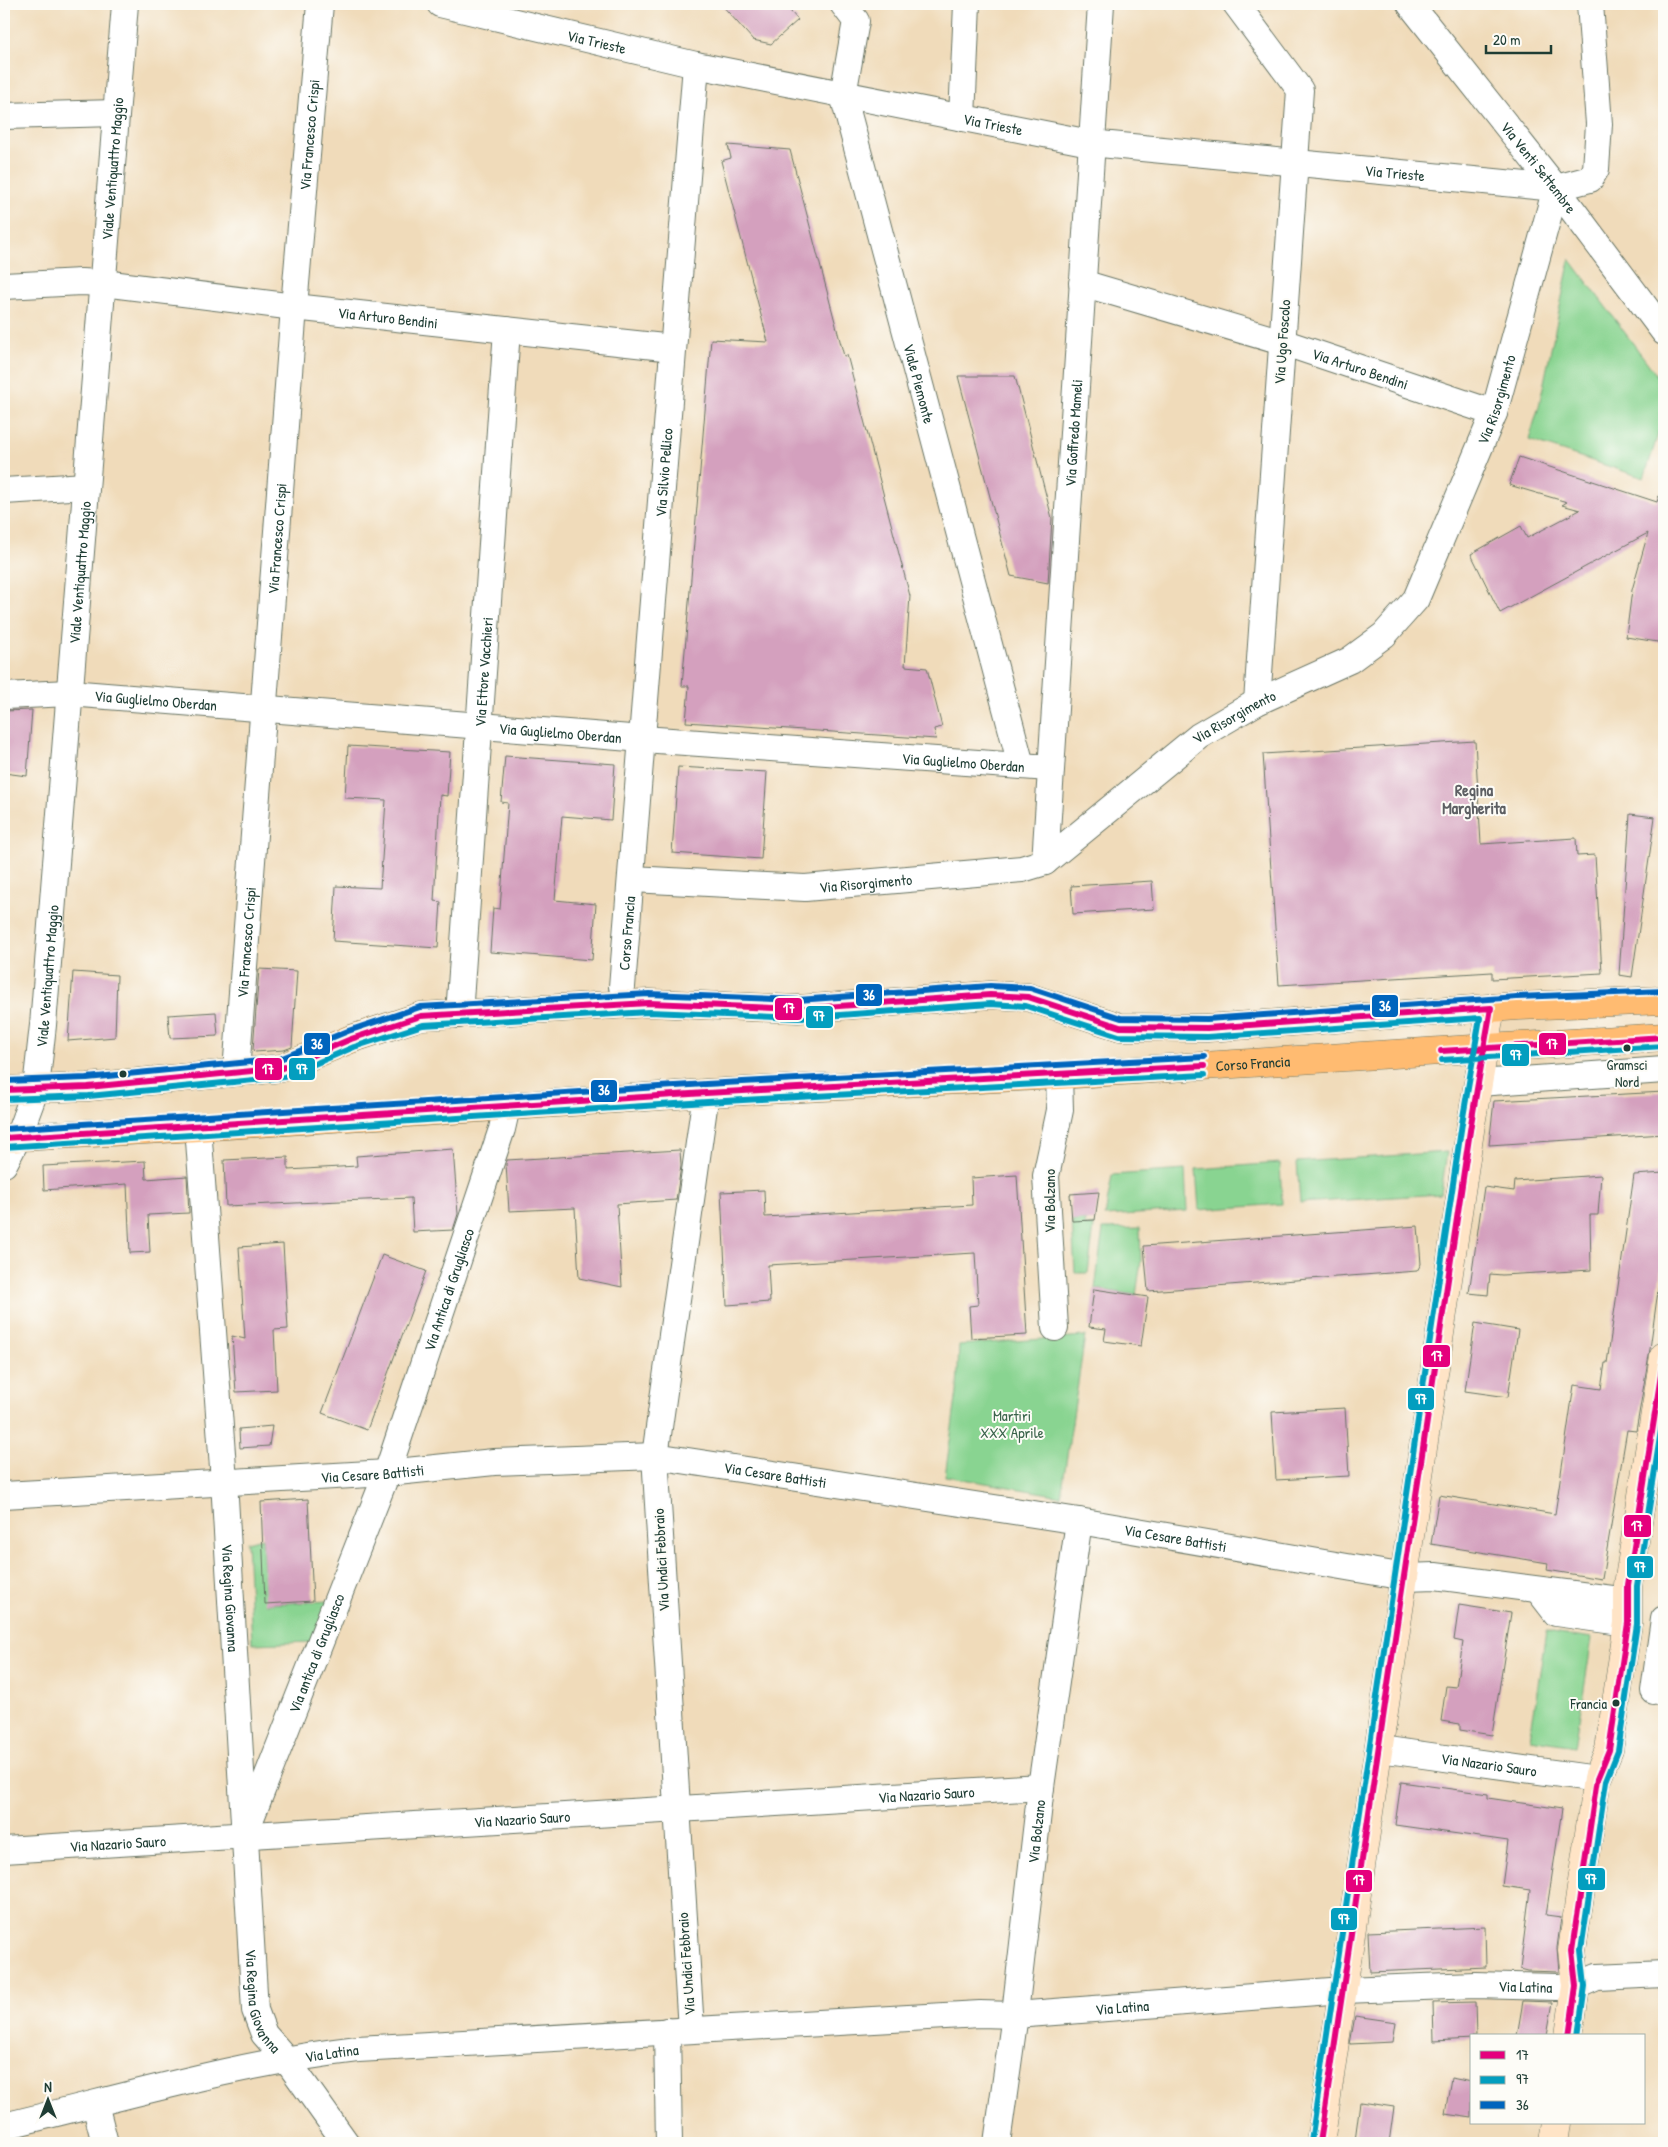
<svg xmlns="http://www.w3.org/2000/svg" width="1668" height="2147" viewBox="0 0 1668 2147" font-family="'Patrick Hand',sans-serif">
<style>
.green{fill:#89d491;stroke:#548862}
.building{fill:#d4a0be}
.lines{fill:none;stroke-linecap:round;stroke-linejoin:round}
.street-casing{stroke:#687463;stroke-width:28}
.secondary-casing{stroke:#687463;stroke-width:29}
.primary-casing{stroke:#687463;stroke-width:29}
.street{stroke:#fff;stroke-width:26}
.secondary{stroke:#ffe4c6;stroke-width:28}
.primary{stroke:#ffbb71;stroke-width:28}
.bus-1-casing{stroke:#fdfcf7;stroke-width:10}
.bus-2-casing{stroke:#fdfcf7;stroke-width:10}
.bus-3-casing{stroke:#fdfcf7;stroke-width:10}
.bus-1{stroke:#e5007d;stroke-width:6}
.bus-2{stroke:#039ebf;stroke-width:6}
.bus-3{stroke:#0065bd;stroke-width:6}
.bus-dot{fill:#1f3d34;stroke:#fdfcf7;stroke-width:2}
.labels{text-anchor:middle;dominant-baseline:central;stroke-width:4;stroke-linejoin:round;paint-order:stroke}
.bus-label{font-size:14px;fill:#1f3d34;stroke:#fdfcf7}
.street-label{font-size:15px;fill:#1f3d34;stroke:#fdfcf7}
.park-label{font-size:15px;fill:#3a634b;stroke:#fdfcf7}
.neighbourhood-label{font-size:16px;font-weight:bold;fill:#5e6064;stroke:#fdfcf7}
.line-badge{stroke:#fdfcf7;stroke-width:2}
.badge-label{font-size:14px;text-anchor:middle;font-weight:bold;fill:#fff}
</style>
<rect width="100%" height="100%" fill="#fdfcf7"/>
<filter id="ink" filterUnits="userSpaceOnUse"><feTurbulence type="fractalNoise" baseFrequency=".02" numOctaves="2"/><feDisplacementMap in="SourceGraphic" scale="10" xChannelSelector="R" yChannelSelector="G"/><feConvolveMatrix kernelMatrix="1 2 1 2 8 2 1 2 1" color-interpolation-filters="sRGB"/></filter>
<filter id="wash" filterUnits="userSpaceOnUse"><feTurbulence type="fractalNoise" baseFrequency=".0096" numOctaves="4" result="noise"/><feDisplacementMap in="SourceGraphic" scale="20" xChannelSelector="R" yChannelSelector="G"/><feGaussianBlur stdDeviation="1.12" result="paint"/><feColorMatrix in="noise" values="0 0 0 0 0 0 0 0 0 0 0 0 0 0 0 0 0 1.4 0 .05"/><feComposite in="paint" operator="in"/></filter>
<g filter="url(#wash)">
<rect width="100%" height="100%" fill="#f0dbba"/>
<path class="green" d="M1570,259L1664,385V416L1644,478L1529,440L1539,406Z
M1447,1152L1441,1194L1300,1203L1297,1162Z
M1280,1163L1282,1204L1199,1210L1196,1169Z
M1185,1170L1187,1211L1105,1216L1112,1175Z
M1085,1220V1226H1094L1088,1273H1075L1072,1221Z
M1140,1228L1141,1261L1136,1295L1095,1289L1103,1229Z
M1085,1336L1061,1496L945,1476L957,1392L959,1345Z
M262,1538L266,1604L329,1601L314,1642L252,1644L247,1542Z
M1546,1631L1592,1638L1575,1746L1530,1739Z"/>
<g id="blocks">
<path class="building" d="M721,4H784L798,20L771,44L753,40Z
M728,145L790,150L844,356L847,355L910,596L905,666L927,668L942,727L934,729L936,739L686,722L689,686H682L711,339L768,342L721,161L731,158Z
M958,376H1015L1052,518L1048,583L1011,576Z
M1519,457L1657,502L1659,495L1664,496V643L1626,637L1632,590L1648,533L1500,613L1471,554L1521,526L1527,538L1580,510L1562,505L1567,502L1509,485Z
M32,710L27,776L4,773V711Z
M1475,741L1481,844L1576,838L1577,856L1595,855L1602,973L1492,979V972L1279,985L1263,754Z
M348,746L450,752L447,796L440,795L434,901L441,902L438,948L333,941L336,886L380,888L386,800L345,798Z
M505,756L615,764L611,820L562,816L555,900L596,904L592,960L490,952L493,908L500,909L508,803L501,802Z
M678,767L767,772L761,859L672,853Z
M1630,814L1655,817L1632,977L1619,975Z
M1152,881L1154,909L1073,914L1071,886Z
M259,969L297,971L292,1047L284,1050L255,1052L253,1050Z
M73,972L117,975L115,1037L68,1041Z
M216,1012L218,1036L170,1038L168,1015Z
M1664,1092V1134L1489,1145L1494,1101Z
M453,1149L458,1214L453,1230L413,1232L411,1198L226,1206L224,1160L288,1157V1170L357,1166L356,1156Z
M680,1150L681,1166L676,1200L617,1204L622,1287L579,1278L575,1208L509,1211L506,1164L507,1160Z
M145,1161L146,1179L187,1176L189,1213L148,1215L150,1252L130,1253L127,1184L44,1190L43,1166Z
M1664,1173V1246L1650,1349L1636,1431L1627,1430L1602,1579L1547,1570L1548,1563L1431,1544L1439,1495L1555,1514L1574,1385L1601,1389L1605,1363H1607L1634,1175Z
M1017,1175L1027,1335L971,1338L969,1306L978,1305L975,1253L768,1265L770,1302L727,1305L721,1192L764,1190L765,1217L972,1205L971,1178Z
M1601,1175L1598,1215H1590L1591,1270L1502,1275L1490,1274L1488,1295L1469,1293L1484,1187L1514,1191L1515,1181Z
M1099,1192L1095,1220L1072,1221L1070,1194Z
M1418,1226L1421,1264L1417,1271L1148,1291L1144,1246Z
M283,1244L288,1329L274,1330L277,1390L236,1392L232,1336L245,1339L239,1247Z
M382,1255L426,1271L367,1430L322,1413Z
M1094,1289L1148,1297L1141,1346L1104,1341L1106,1329L1089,1327Z
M1475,1323L1518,1330L1508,1397L1465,1391Z
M1345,1408L1349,1476L1276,1480L1272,1412Z
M272,1426L269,1446L240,1448L239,1429Z
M308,1499L313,1601L265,1604L261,1502Z
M1459,1605L1511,1613L1492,1735L1460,1730V1724L1441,1721L1446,1686L1456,1687L1463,1642L1454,1640Z
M1401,1782L1488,1794V1798L1562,1809L1546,1915L1561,1917L1557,1948L1559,1972L1528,1971L1520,1969L1530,1890L1502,1886L1508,1841L1395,1825Z
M1485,1927L1486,1967L1370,1972L1368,1932Z
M1523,2001L1553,2002L1547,2036H1517Z
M1475,2002L1476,2036H1472V2039L1434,2041L1433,2003Z
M1355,2016L1396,2022L1393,2042L1350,2044Z
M1451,2078L1472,2082V2118L1445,2114Z
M1360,2102L1394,2107L1389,2143L1355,2140Z"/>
</g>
</g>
<g filter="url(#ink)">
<use href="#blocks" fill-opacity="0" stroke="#687463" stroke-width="1"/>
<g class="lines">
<defs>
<g id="street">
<path id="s1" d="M440,4L696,65L1090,143L1556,188L1590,179L1596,169L1599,124L1590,4"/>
<path id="s2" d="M843,4L856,21L843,95L1021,765"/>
<path d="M1236,4L1300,90L1257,702"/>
<path id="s3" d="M1410,4L1556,188L1664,332"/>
<path d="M4,116L116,113"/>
<path d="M962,118L967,4"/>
<path id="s4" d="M1082,283L1282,342L1494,413"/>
<path id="s5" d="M4,286L81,282L103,283L294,307L673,348"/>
<path d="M4,491L86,486"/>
<path id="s6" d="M4,696L69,693L643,739L1049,768"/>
<path id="s7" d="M1045,862L1101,4"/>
<path id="s8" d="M632,879L805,888L1022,869L1045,862L1199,736L1257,702L1350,660L1384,635L1416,599L1494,413L1556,188"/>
<path id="s9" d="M622,987L696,65"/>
<path id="s10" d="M459,1015L507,330"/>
<path id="s11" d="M236,1072L294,307L320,4"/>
<path d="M1478,1083L1664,1070"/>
<path id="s12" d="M198,1127L224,1481L255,2010L264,2034L286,2059L346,2143"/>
<path id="s13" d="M4,1164L18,1137L36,1088L43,1025L125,4"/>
<path d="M1055,1328L1046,1176L1060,1110L1059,1075"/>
<path id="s14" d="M4,1495L387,1473L494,1462L655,1456L1079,1521L1405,1577L1435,1576L1628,1601"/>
<path d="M1539,1591L1556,1613L1628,1623"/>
<path d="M1654,1691L1664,1619"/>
<path id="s15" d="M1380,1749L1597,1779"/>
<path id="s16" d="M247,1828L387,1473L502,1129L507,1107"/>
<path id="s17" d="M4,1850L1041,1787"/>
<path d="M691,2030L655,1456L706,1093"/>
<path d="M667,2031L669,2143"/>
<path d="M95,2104L105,2143"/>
<path id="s18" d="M4,2126C121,2098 238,2063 358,2049L980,2014L1015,2015L1344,1990L1475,1985L1557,1987L1576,1986L1597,1977L1664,1974"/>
<path id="s19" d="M997,2143L1014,2022L1041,1787L1079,1521"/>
</g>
<path id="secondary" d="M1569,2036L1576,1986L1572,1950L1597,1779L1609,1750L1628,1623V1585L1664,1356
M1320,2143L1471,1124L1491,1008
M1553,2143L1556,2123"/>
<g id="primary">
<path d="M4,1090L88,1087L282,1068L351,1039L421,1016L649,1003L798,1009L990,995L1028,997L1120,1027L1207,1028L1518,1006L1664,1000"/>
<path id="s20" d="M4,1138L198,1127L706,1093L1059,1075L1664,1037"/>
</g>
</defs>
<use href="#street" class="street-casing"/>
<use href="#secondary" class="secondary-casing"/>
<use href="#primary" class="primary-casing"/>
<use href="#street" class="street"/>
<use href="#secondary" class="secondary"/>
<use href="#primary" class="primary"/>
<defs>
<path id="bus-1" d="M1441,1051L1664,1037
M4,1090L88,1087L282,1068L351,1039L421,1016L649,1003L798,1009L990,995L1028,997L1120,1027L1207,1028L1491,1008L1471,1124L1320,2143
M4,1138L706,1093L1204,1066
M1569,2036L1576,1986L1572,1950L1597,1779L1609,1750L1628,1623V1585L1664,1356"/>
<path id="bus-2" d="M1442,1060L1664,1046
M4,1099L89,1096L284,1077L354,1047L423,1025L649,1012L799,1018L990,1004L1026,1006L1119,1036L1207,1037L1480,1018L1462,1123L1311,2142
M4,1147L707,1102L1204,1075
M1578,2036L1585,1986L1581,1950L1606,1781L1618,1751L1637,1624V1586L1664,1411"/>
<path id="bus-3" d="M4,1081L87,1078L280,1059L348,1031L420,1007L649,994L798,1000L990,986L1030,988L1121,1018L1207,1019L1517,997L1664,991
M4,1129L706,1084L1204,1057"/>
</defs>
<use href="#bus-1" class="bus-1-casing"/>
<use href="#bus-2" class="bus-2-casing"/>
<use href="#bus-3" class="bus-3-casing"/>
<use href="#bus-1" class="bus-1"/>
<use href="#bus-2" class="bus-2"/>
<use href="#bus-3" class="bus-3"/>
</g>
</g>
<g class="bus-dot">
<circle cx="1627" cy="1048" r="4.5"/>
<circle cx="123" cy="1074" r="4.5"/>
<circle cx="1616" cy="1703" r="4.5"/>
</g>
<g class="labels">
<g class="bus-label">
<text x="1627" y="1064">Gramsci<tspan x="1627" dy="17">Nord</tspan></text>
<text x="1607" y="1703" text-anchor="end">Francia</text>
</g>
<g class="street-label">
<text stroke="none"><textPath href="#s1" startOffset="161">Via Trieste</textPath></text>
<text stroke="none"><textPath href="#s1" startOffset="566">Via Trieste</textPath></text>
<text stroke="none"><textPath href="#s11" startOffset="940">Via Francesco Crispi</textPath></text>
<text stroke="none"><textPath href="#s3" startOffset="208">Via Venti Settembre</textPath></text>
<text stroke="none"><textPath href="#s13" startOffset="1005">Viale Ventiquattro Maggio</textPath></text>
<text stroke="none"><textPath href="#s1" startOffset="971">Via Trieste</textPath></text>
<text stroke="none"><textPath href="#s5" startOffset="386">Via Arturo Bendini</textPath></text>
<text transform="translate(1282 342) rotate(-86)">Via Ugo Foscolo</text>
<text stroke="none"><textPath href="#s4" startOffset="291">Via Arturo Bendini</textPath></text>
<text stroke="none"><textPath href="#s2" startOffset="395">Viale Piemonte</textPath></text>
<text stroke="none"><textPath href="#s8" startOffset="1089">Via Risorgimento</textPath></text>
<text stroke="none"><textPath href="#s7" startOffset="430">Via Goffredo Mameli</textPath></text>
<text stroke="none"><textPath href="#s9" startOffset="516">Via Silvio Pellico</textPath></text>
<text stroke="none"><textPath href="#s11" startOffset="535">Via Francesco Crispi</textPath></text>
<text stroke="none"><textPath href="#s13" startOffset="600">Viale Ventiquattro Maggio</textPath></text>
<text stroke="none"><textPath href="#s10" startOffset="344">Via Ettore Vacchieri</textPath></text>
<text stroke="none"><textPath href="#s6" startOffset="152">Via Guglielmo Oberdan</textPath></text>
<text stroke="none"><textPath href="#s8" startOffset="654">Via Risorgimento</textPath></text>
<text stroke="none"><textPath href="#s6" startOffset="558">Via Guglielmo Oberdan</textPath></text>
<text stroke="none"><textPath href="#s6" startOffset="962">Via Guglielmo Oberdan</textPath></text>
<text stroke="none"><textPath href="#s8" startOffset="234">Via Risorgimento</textPath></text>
<text stroke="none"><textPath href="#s9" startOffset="54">Corso Francia</textPath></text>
<text stroke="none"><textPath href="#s11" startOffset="130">Via Francesco Crispi</textPath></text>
<text stroke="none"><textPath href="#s13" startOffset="195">Viale Ventiquattro Maggio</textPath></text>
<text stroke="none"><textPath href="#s20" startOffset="1251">Corso Francia</textPath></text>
<text transform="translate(1049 1201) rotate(-90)">Via Bolzano</text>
<text stroke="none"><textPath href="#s16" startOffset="575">Via Antica di Grugliasco</textPath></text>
<text stroke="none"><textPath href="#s14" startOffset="369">Via Cesare Battisti</textPath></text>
<text stroke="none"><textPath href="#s14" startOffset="774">Via Cesare Battisti</textPath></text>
<text stroke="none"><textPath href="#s14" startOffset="1179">Via Cesare Battisti</textPath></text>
<text transform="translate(661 1560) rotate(-93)">Via Undici Febbraio</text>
<text stroke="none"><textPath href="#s12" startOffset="472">Via Regina Giovanna</textPath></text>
<text stroke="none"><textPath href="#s16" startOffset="188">Via antica di Grugliasco</textPath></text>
<text stroke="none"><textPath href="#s15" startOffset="110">Via Nazario Sauro</textPath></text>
<text stroke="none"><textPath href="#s17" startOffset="924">Via Nazario Sauro</textPath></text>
<text stroke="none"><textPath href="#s17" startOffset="519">Via Nazario Sauro</textPath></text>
<text stroke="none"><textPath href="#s19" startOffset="314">Via Bolzano</textPath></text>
<text stroke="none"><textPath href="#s17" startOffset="114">Via Nazario Sauro</textPath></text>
<text transform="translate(686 1964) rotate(-94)">Via Undici Febbraio</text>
<text stroke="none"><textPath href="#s18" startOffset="1532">Via Latina</textPath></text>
<text stroke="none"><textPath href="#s12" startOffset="878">Via Regina Giovanna</textPath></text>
<text stroke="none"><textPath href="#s18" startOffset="1128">Via Latina</textPath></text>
<text stroke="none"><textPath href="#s18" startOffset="336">Via Latina</textPath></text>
</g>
<g class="park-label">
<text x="1012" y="1415">Martiri<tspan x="1012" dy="17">XXX Aprile</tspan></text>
</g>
<g class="neighbourhood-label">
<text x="1474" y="790">Regina<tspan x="1474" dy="18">Margherita</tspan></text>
</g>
</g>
<g class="line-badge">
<rect x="855" y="983" width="28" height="24" rx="5" fill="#0065bd"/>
<rect x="1371" y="994" width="28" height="24" rx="5" fill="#0065bd"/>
<rect x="774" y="997" width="29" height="24" rx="5" fill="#e5007d"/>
<rect x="805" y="1005" width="29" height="24" rx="5" fill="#039ebf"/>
<rect x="303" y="1032" width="28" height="24" rx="5" fill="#0065bd"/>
<rect x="1538" y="1032" width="29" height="24" rx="5" fill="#e5007d"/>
<rect x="1501" y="1043" width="29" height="24" rx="5" fill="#039ebf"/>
<rect x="288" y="1057" width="28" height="24" rx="5" fill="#039ebf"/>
<rect x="254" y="1057" width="29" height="24" rx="5" fill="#e5007d"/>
<rect x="590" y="1079" width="28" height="24" rx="5" fill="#0065bd"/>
<rect x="1422" y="1344" width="29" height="24" rx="5" fill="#e5007d"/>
<rect x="1407" y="1387" width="28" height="24" rx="5" fill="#039ebf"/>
<rect x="1623" y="1514" width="29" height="24" rx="5" fill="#e5007d"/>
<rect x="1626" y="1555" width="28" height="24" rx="5" fill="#039ebf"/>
<rect x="1577" y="1867" width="29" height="24" rx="5" fill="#039ebf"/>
<rect x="1345" y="1869" width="28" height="24" rx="5" fill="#e5007d"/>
<rect x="1330" y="1907" width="28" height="24" rx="5" fill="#039ebf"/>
</g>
<g class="badge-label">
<text x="869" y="1000">36</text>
<text x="1385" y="1011">36</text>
<text x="789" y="1013">17</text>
<text x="819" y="1021">97</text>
<text x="317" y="1049">36</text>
<text x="1552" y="1049">17</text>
<text x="1516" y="1060">97</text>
<text x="302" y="1074">97</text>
<text x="268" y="1074">17</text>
<text x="604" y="1095">36</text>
<text x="1437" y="1361">17</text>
<text x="1421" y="1404">97</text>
<text x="1637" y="1531">17</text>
<text x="1640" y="1572">97</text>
<text x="1591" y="1884">97</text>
<text x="1359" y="1885">17</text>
<text x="1344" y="1924">97</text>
</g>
<rect width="1668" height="2147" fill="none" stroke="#fdfcf7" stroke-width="20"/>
<rect x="1470" y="2034" width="175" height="90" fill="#fdfcf7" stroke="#a4b0a9"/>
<rect x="1480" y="2051" width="25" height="8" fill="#e5007d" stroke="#a4b0a9"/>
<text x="1516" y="2060" font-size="15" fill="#1f3d34">17</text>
<rect x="1480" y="2076" width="25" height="8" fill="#039ebf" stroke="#a4b0a9"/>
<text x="1516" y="2084" font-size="15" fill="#1f3d34">97</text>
<rect x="1480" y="2101" width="25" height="8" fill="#0065bd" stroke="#a4b0a9"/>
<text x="1516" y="2110" font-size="15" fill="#1f3d34">36</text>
<g transform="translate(48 2100)" stroke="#fdfcf7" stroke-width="4" paint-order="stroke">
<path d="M0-4L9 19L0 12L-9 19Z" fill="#1f3d34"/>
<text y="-8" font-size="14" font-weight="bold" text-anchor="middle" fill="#1f3d34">N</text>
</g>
<path d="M1486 45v8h65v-8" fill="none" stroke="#1f3d34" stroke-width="2.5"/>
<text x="1493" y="45" font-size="15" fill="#1f3d34" stroke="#fdfcf7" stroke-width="4" paint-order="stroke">20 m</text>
</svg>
